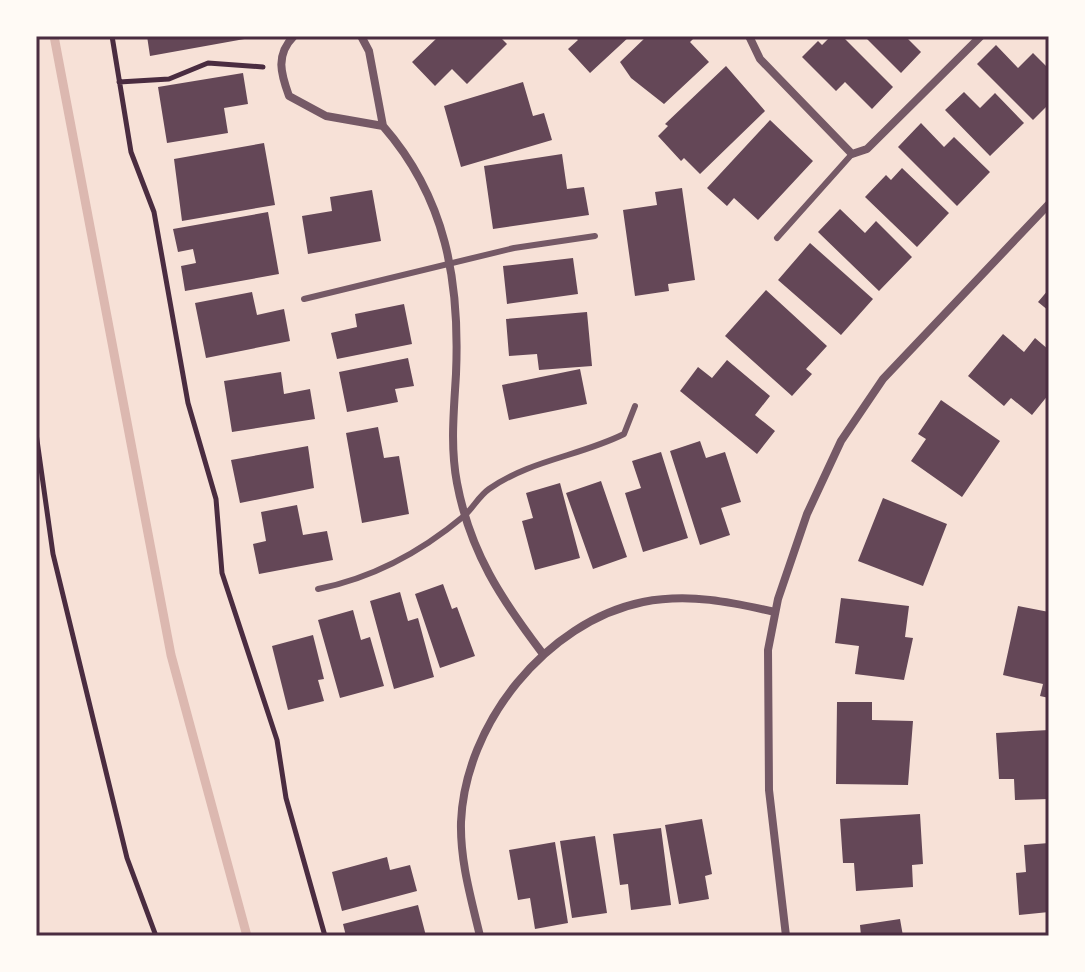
<svg xmlns="http://www.w3.org/2000/svg" width="1085" height="972" viewBox="0 0 1085 972" font-family="Figtree,sans-serif">
<style>
.lines{fill:none;stroke-linecap:round;stroke-linejoin:round}
.stream{stroke:#dcb8b0;stroke-width:9}
.building{fill:#644757}
.path{stroke:#4a2c40;stroke-width:5}
.service{stroke:#755966;stroke-width:6}
.minor{stroke:#755966;stroke-width:8}
.neatline{fill:none;stroke:#4a2c40;stroke-width:3}
</style>
<rect width="100%" height="100%" fill="#f7e1d7"/>
<g class="lines">
<path class="stream" d="M54,36L171,655L247,936"/>
</g>
<path class="building" d="M147,36H249L250,38L150,56Z
M439,36H499L507,44L467,84L452,69L435,86L412,62Z
M574,36H630L590,73L568,49L578,40Z
M647,36H696L690,42L709,62L664,104L631,78L620,62Z
M831,36H842L893,87L872,109L845,82L836,91L802,57L818,41L822,45Z
M864,36H905L921,52L901,73Z
M996,45L1018,68L1033,53L1049,69V104L1033,120L977,64Z
M726,66L765,111L700,174L684,158L681,161L658,136L668,126L665,124Z
M243,73L248,104L224,108L228,133L167,143L158,87Z
M523,82L533,116L544,113L552,140L461,167L444,106Z
M964,92L980,108L995,93L1024,123L990,156L945,110Z
M770,120L813,161L758,220L734,198L727,206L707,188Z
M921,123L944,147L954,137L990,172L957,206L898,147Z
M264,143L275,205L182,221L174,159Z
M562,154L567,189L584,187L589,215L493,229L484,166Z
M902,168L949,213L917,247L865,197L886,175L891,180Z
M682,188L695,280L668,284L669,291L635,296L623,210L657,205L655,192Z
M372,190L381,241L308,254L302,216L332,211L330,197Z
M840,209L865,233L876,221L912,257L879,291L818,232Z
M268,212L279,274L185,291L181,266L196,263L193,249L178,252L173,229Z
M810,243L873,299L841,335L778,280Z
M573,258L578,294L507,304L503,266Z
M1049,289V311L1038,302Z
M766,290L827,346L806,369L812,374L792,396L725,336Z
M252,292L257,315L284,309L290,341L206,358L195,303Z
M404,304L412,344L337,359L331,333L357,327L355,314Z
M587,312L592,366L539,370L537,354L509,356L506,319Z
M1003,334L1024,352L1035,338L1049,350V394L1032,415L1011,398L1004,406L968,376Z
M408,358L414,386L395,389L398,402L347,412L339,372Z
M727,360L770,396L755,415L775,431L757,454L680,391L698,367L712,378Z
M580,369L587,404L509,420L502,385Z
M281,372L284,394L310,389L315,419L232,432L224,381Z
M941,400L1000,441L962,497L911,461L926,439L918,434Z
M378,427L384,458L399,456L409,514L362,523L346,433Z
M700,441L706,458L725,452L741,502L721,508L730,535L700,545L670,451Z
M308,446L314,488L240,503L231,460Z
M661,452L688,538L643,552L625,493L641,488L632,461Z
M601,481L627,557L593,569L566,493Z
M560,483L580,558L535,570L522,521L533,518L526,493Z
M883,498L947,524L923,586L858,561Z
M297,505L303,535L327,531L333,560L259,574L253,544L266,541L261,512Z
M443,584L452,609L457,607L475,656L440,668L415,594Z
M400,592L408,621L418,618L434,677L394,689L370,601Z
M841,598L909,606L905,637L913,638L904,680L855,674L859,646L835,643Z
M1018,606L1049,612V698L1040,696L1043,684L1003,675Z
M353,610L361,640L370,637L384,686L340,698L318,620Z
M313,635L324,679L318,680L324,701L288,710L272,646Z
M837,702H872V720L913,721L908,785L836,784Z
M1049,730V799L1015,800L1014,779H999L996,733Z
M920,814L923,864L912,865L913,887L856,891L854,863H843L840,819Z
M702,819L712,874L705,876L709,899L679,904L665,825Z
M661,828L671,905L631,910L628,884L620,885L613,834Z
M595,836L607,913L572,918L560,841Z
M555,842L568,923L535,929L530,898L518,900L509,850Z
M1049,843V912L1019,915L1016,873L1026,872L1024,845Z
M387,857L390,870L410,865L417,891L342,911L332,872Z
M418,905L426,936H346L343,924Z
M900,919L903,936H861L860,925Z"/>
<g class="lines">
<path class="path" d="M112,36L131,152L154,212L188,403L216,499L222,573L277,740L286,798L325,936
M119,82L169,79L208,63L263,67
M36,433L53,554L127,858L156,936"/>
<path class="service" d="M777,238L852,154
M304,299L514,248L595,236
M318,589C373,578 421,552 464,516C473,508 479,496 489,489C530,460 580,456 624,434L635,406"/>
<path class="minor" d="M294,36C275,55 281,74 289,96L326,116L383,126L369,51L361,36
M749,36L760,59L852,154L867,149L981,36
M383,126C446,198 460,281 456,374C454,410 450,446 457,483C470,552 501,599 543,654
M480,936C471,898 460,861 461,822C465,724 546,622 643,602C689,593 731,602 775,612
M786,936L769,790L768,650L778,599L807,514L841,441L883,379L1049,204"/>
</g>
<rect width="1085" height="972" fill="none" stroke="#fffaf5" stroke-width="76"/>
<rect x="38" y="38" width="1009" height="896" class="neatline"/>
</svg>
